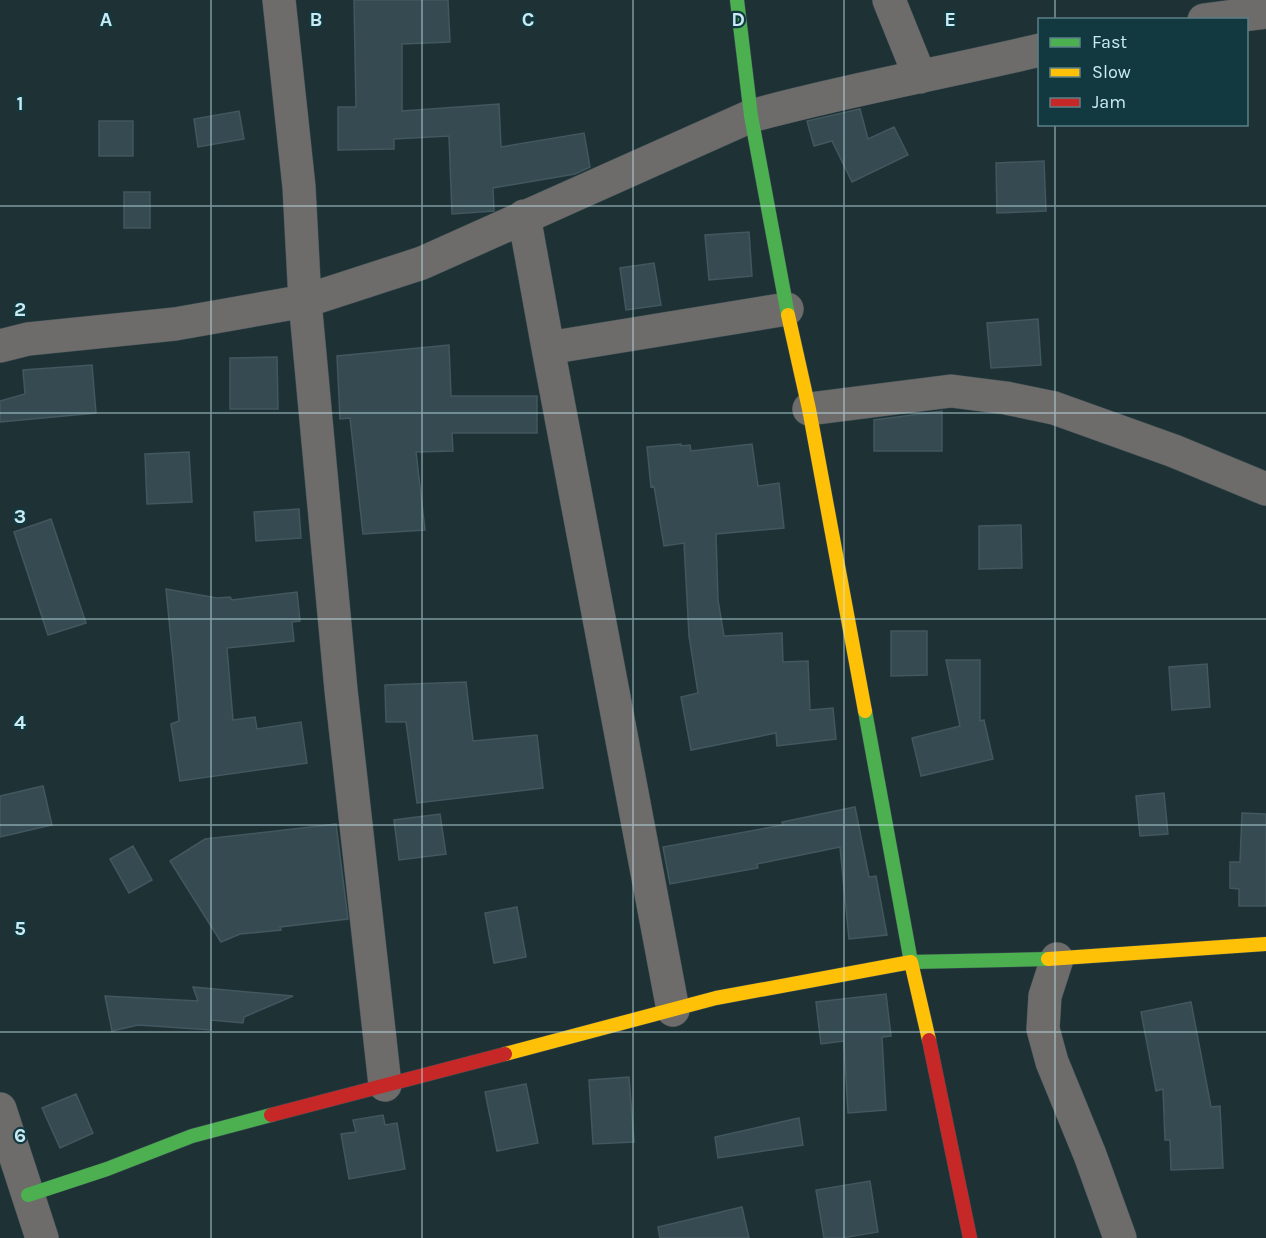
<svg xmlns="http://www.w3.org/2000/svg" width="1266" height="1238" viewBox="0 0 1266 1238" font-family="Karla,sans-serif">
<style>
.building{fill:#364a52;stroke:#42575e;stroke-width:1.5}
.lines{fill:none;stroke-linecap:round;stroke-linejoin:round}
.street-casing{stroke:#3b4e52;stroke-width:34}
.fast-casing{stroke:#3b4e52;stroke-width:15}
.slow-casing{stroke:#3b4e52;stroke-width:15}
.jam-casing{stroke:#3b4e52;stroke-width:15}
.street{stroke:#6e6b6b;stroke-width:33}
.fast{stroke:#4caf50;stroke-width:14}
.slow{stroke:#ffc107;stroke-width:14}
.jam{stroke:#c62828;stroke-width:14}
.grid{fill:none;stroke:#caebf3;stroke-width:1.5;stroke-opacity:0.55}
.grid-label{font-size:20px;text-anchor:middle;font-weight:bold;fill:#caebf3;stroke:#133940;stroke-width:4.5;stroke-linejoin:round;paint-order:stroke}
</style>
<rect width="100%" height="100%" fill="#1e3236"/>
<path class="building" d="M354,0H448L450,42L402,44V111L499,104L501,147L584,133L590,167L575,174L493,188L494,211L452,214L449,136L394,139V149L338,150V107H356Z
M860,109L868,139L894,127L908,155L852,182L832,141L814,146L807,121Z
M239,111L244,139L198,147L194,119Z
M99,121H133V156H99Z
M1044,161L1046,211L997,213L996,163Z
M124,192H150V228H124Z
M749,232L752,276L709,280L705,235Z
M654,263L661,305L626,310L620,268Z
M1038,319L1041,365L991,368L987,323Z
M449,345L451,396H537V433H452L453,451L416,452L425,530L363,534L350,418L340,419L337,356Z
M277,357L278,409H230V358Z
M92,365L96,413L0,422V401L25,394L23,370Z
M942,411V451H874V420Z
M681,444V446L690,445L691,451L752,444L758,486L779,483L784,528L716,534L718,600L724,636L782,633L783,662L808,661L810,710L833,708L836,739L777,746L776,733L691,750L681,697L698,693L689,636L684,543L664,546L654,486L651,487L647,447Z
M189,452L192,502L147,504L145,454Z
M299,509L301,538L256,541L254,512Z
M51,519L86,623L48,635L14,532Z
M1021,525L1022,568L979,569V526Z
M166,589L217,598L230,597L232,600L297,592L300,621L292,622L294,641L227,648L233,720L255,717L257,729L301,722L307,763L180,781L171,724L179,721Z
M891,631H927V675L891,676Z
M946,660H980V721L984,720L993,759L921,776L912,738L960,726Z
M1207,664L1210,707L1172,710L1169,667Z
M466,682L473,741L537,735L543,788L417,803L406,722H386L385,685Z
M43,786L52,825L0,837V796Z
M1164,793L1168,834L1140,836L1136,796Z
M855,807L869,877L876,876L887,935L849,939L840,847L757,864L758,868L670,884L663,847L783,825L782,822Z
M1242,813L1266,814V906H1239V889L1230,888V862H1240Z
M440,814L446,854L399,860L394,820Z
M336,824L348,919L280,927L281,930L240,934L221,942L170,861L205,839Z
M133,846L152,880L129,893L110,859Z
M517,907L526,957L494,963L485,913Z
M193,987L293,996L244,1017L243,1023L211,1020V1030L138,1025L112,1031L105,996L198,1001Z
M886,994L891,1036L882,1037L886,1110L848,1113L844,1041L821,1044L816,1002Z
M1191,1002L1211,1107L1220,1106L1223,1168L1171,1170L1170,1140H1165L1163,1089L1156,1091L1141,1012Z
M629,1077L634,1142L593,1144L589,1080Z
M526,1084L538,1143L497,1151L485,1092Z
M76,1094L93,1133L60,1148L42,1108Z
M383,1115L385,1125L397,1123L405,1169L349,1179L341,1134L356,1132L353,1120Z
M799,1118L803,1145L718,1158L715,1137Z
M870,1181L878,1232L842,1238H824L816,1190Z
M742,1207L749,1238H660L658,1227Z"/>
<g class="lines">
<defs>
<path id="street" d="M279,0L299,187L305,301L341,690L385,1085
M889,0L920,77
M1204,20L1266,12
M524,216L548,348
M0,346L28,339L175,324L305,301L422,263L751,116C846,90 943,73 1040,50
M809,409L951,391L1006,398L1054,408L1174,451L1266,489
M1057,959L1045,996L1043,1029L1052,1062L1090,1155L1120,1238
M673,1010L548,348L787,309
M0,1109L42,1238"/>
<path id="fast" d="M737,0L751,116L788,315
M865,711L911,962L1048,959
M28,1195L107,1169L192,1136L271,1115"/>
<path id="slow" d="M788,315L809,409L865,711
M1048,959L1266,944
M505,1054L716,998L911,962L929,1040"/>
<path id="jam" d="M929,1040L970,1238
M271,1115L505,1054"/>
</defs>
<use href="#street" class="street-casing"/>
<use href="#fast" class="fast-casing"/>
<use href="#slow" class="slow-casing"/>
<use href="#jam" class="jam-casing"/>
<use href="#street" class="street"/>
<use href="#fast" class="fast"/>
<use href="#slow" class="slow"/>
<use href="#jam" class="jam"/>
</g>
<path class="grid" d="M211,0V1238M422,0V1238M633,0V1238M844,0V1238M1055,0V20M1055,124V1238M0,206H1266M0,413H1266M0,619H1266M0,825H1266M0,1032H1266"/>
<g class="grid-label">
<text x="106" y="26">A</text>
<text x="316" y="26">B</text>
<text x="528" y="26">C</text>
<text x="738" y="26">D</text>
<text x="950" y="26">E</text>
<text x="20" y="110">1</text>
<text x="20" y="316">2</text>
<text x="20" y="523">3</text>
<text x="20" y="729">4</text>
<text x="20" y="935">5</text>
<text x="20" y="1142">6</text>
</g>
<rect x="1038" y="18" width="210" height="108" fill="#133940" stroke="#5c8088" stroke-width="1.5"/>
<rect x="1050" y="38" width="30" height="9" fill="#4caf50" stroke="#5c8088" stroke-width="1.5"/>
<text x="1092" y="48" font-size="18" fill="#caebf3">Fast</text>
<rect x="1050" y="68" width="30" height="9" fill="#ffc107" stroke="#5c8088" stroke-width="1.5"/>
<text x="1092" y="78" font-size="18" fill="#caebf3">Slow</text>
<rect x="1050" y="98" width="30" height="9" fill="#c62828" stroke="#5c8088" stroke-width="1.5"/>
<text x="1092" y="108" font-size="18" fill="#caebf3">Jam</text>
</svg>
